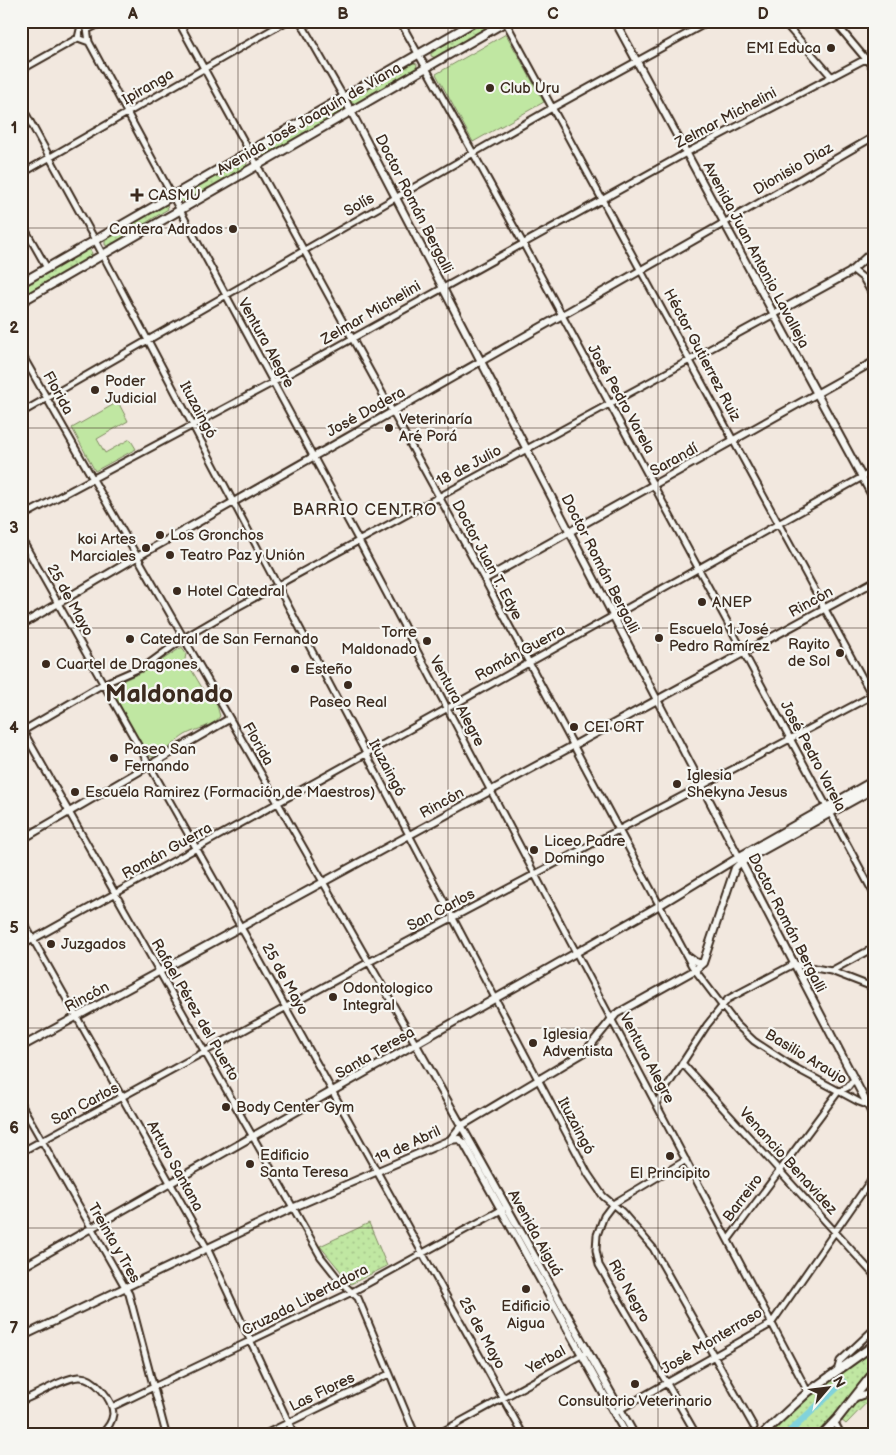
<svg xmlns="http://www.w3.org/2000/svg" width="896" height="1455" viewBox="0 0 896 1455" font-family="'Balsamiq Sans',sans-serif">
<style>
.grass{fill:url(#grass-dots);stroke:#7e8860}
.park{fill:#c0e7a2;stroke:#7e8860}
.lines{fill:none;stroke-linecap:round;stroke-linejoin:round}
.canal{stroke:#81d2dc;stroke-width:7}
.minor-casing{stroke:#3b2a1e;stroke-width:9}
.tertiary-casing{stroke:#3b2a1e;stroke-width:10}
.secondary-casing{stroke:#3b2a1e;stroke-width:11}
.minor{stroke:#f6f6f2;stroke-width:5}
.tertiary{stroke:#f6f6f2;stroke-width:6}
.secondary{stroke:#f6f6f2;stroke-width:7}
.grid{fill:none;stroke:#3b2a1e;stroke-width:1;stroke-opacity:0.55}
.poi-dot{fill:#3b2a1e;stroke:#f6f6f2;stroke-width:2}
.labels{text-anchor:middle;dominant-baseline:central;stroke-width:4.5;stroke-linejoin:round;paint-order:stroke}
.poi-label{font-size:15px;fill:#3b2a1e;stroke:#f6f6f2;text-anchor:start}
.street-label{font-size:15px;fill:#3b2a1e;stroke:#f6f6f2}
.neighbourhood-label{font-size:16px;letter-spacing:1px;fill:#3b2a1e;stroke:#f6f6f2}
.town-label{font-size:25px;font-weight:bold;fill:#3b2a1e;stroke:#f6f6f2}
.neatline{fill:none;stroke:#3b2a1e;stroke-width:2}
.grid-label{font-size:16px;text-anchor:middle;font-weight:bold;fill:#3b2a1e}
</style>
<defs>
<pattern id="grass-dots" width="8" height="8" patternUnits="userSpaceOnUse" patternTransform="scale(1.25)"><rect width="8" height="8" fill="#c0e7a2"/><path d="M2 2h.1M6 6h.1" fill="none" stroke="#a6c68b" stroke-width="1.8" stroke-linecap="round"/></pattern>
</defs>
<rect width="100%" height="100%" fill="#f2e8df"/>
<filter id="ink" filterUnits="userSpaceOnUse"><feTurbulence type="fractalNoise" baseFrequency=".02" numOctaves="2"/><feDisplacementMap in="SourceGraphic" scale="10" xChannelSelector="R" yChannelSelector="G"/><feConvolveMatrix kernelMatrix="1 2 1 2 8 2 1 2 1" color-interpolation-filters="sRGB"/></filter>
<g filter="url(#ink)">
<path class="grass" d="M482,21L496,22L436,58L431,56V50Z
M411,62L417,64L416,70L353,106L347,99Z
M341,102L347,110L266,156L261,154L262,148Z
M242,160L247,162L246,168L186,203L182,202L179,199L181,195Z
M164,204H167L168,209L109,246L105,245V238Z
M89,249L92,253L91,257L21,298V287Z
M369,1223L387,1266L351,1284L320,1246Z
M875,1348V1365L835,1417L819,1434H770L813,1394Z
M875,1377V1394L846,1424L841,1420Z"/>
<path class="park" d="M506,34L544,102L473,142L436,74Z
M118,402L128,421L97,439L105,453L130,439L136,449L95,471L72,428Z
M182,647L186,654L185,659L210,701L216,702L220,716C215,726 195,729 185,735C175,741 163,756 152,757L145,753L114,694L117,683L147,670Z"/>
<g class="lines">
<path class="canal" d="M787,1434L843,1382"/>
<defs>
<path id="minor" d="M86,21L89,42L359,541L808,1392
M178,21L482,575L692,966L736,1024L754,1041L792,1066L859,1102L867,1105L875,1101
M300,21L343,96
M400,21L523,243L875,896
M505,21L875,701
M783,21L831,76
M834,21L875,70
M87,30L106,21
M78,38L82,21
M21,70L78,38L89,42
M21,105L95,240L588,1174L603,1196L622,1212L653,1248L754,1427
M21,174L287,21
M21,222L47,268
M724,223L875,136
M853,270L863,278L875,299
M21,353L415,1043
M21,413L552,108L710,21
M21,517L274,382L686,153L875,54
M21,538L256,954L523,1434
M22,729L321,1257L340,1281L358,1298L415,1434
M21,732L103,684L147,665L184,638L232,610L774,314
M21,918L208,1250L294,1434
M21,946L875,470
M688,956L696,962L703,963
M831,971L875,947
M682,1063L875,1276
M657,1102L707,1025L728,999L794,964L831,971L875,988
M21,1104L129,1294L166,1434
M21,1152L369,962L875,694
M686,1160L613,1204L604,1216L597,1235L596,1250L599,1265L696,1434
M728,1240L838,1092L848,1087L854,1079
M837,1371L840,1361L875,1328
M855,1398L875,1391
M21,1401C38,1395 62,1378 79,1377C94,1376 113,1400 113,1414C112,1423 107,1429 101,1434
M112,1407L352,1292L503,1209
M617,1411L771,1324L875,1174
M835,1423L841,1434
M265,1434L389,1374
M438,1434L585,1353"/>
<path id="tertiary" d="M615,21L875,501
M343,96L875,1119
M774,314L849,273L875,249
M485,579L875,361
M21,625L137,557L724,223
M21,840L229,719
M415,1043L634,1434
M21,1047L875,581
M450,1140L459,1139L464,1143L626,1434
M21,1268L660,905L739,857
M21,1337L292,1208L450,1140L461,1126L585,1052L616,1014L695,970L703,963L735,868L741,862"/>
<path id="secondary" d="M21,283L476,21
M21,302L507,21
M739,857L875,780
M741,862L875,788
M763,1434L808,1392L875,1344
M823,1434L838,1418L875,1371"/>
</defs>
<use href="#minor" class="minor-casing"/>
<use href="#tertiary" class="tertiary-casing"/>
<use href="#secondary" class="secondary-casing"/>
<use href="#minor" class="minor"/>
<use href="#tertiary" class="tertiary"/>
<use href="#secondary" class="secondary"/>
</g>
</g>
<path class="grid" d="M238,21V1434M448,21V1434M658,21V1434M21,228H875M21,428H875M21,628H875M21,828H875M21,1028H875M21,1228H875"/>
<g class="poi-dot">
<circle cx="831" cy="48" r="5"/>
<circle cx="490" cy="88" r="5"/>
<path d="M134.5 187.5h5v5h5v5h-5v5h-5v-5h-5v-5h5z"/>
<circle cx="233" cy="229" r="5"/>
<circle cx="95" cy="390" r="5"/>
<circle cx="389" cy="428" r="5"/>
<circle cx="160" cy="535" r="5"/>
<circle cx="146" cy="548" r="5"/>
<circle cx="170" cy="555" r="5"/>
<circle cx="177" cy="591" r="5"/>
<circle cx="702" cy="602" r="5"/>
<circle cx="659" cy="638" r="5"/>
<circle cx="130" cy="639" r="5"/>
<circle cx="427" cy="641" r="5"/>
<circle cx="840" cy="653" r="5"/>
<circle cx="46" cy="664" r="5"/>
<circle cx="295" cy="669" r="5"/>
<circle cx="348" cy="685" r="5"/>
<circle cx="574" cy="727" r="5"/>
<circle cx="114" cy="758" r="5"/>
<circle cx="677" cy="784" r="5"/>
<circle cx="75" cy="792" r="5"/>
<circle cx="534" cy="850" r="5"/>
<circle cx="51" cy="944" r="5"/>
<circle cx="333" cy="997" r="5"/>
<circle cx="533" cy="1043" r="5"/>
<circle cx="226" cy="1107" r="5"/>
<circle cx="670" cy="1156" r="5"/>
<circle cx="250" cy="1164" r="5"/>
<circle cx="526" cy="1289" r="5"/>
<circle cx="635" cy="1384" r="5"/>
</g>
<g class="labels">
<g class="poi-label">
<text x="821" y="48" text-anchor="end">EMI Educa</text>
<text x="500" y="88">Club Uru</text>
<text x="148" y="195">CASMU</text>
<text x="223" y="229" text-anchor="end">Cantera Adrados</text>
<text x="105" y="381">Poder<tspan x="105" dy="17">Judicial</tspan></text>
<text x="399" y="419">Veterinaría<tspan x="399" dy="17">Aré Porá</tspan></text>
<text x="170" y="535">Los Gronchos</text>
<text x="136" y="539" text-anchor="end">koi Artes<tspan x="136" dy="17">Marciales</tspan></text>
<text x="180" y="555">Teatro Paz y Unión</text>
<text x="187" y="591">Hotel Catedral</text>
<text x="712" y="602">ANEP</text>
<text x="669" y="629">Escuela 1 José<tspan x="669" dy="17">Pedro Ramírez</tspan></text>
<text x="417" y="632" text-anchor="end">Torre<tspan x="417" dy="17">Maldonado</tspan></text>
<text x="140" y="639">Catedral de San Fernando</text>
<text x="830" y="644" text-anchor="end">Rayito<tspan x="830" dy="17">de Sol</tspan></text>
<text x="56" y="664">Cuartel de Dragones</text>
<text x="305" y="669">Esteño</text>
<text x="348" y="702" text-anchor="middle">Paseo Real</text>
<text x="584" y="727">CEI ORT</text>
<text x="124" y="749">Paseo San<tspan x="124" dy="17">Fernando</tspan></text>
<text x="687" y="775">Iglesia<tspan x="687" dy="17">Shekyna Jesus</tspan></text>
<text x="85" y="792">Escuela Ramirez (Formación de Maestros)</text>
<text x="544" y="841">Liceo Padre<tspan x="544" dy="17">Domingo</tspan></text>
<text x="61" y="944">Juzgados</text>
<text x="343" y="988">Odontologico<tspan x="343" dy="17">Integral</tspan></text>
<text x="543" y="1034">Iglesia<tspan x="543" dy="17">Adventista</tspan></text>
<text x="236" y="1107">Body Center Gym</text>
<text x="260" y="1155">Edificio<tspan x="260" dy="17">Santa Teresa</tspan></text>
<text x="670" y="1173" text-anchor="middle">El Principito</text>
<text x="526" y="1306" text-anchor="middle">Edificio<tspan x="526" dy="17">Aigua</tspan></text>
<text x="635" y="1401" text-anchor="middle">Consultorio Veterinario</text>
</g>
<g class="street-label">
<text transform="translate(148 87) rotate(-30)">Ipiranga</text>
<text transform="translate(726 118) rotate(-28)">Zelmar Michelini</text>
<text transform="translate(309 119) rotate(-30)">Avenida José Joaquín de Viana</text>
<text transform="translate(793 169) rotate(-30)">Dionisio Diaz</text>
<text transform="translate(414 204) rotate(63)">Doctor Román Bergalli</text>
<text transform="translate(359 205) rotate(-30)">Solís</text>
<text transform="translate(756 255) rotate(62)">Avenida Juan Antonio Lavalleja</text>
<text transform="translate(371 313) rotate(-30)">Zelmar Michelini</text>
<text transform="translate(266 343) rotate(61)">Ventura Alegre</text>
<text transform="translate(702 355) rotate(62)">Héctor Gutierrez Ruiz</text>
<text transform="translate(58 393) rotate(61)">Florida</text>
<text transform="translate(621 399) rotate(61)">José Pedro Varela</text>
<text transform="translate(198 410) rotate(62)">Ituzaingó</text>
<text transform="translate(366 412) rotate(-29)">José Dodera</text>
<text transform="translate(674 460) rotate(-29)">Sarandí</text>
<text transform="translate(469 466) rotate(-28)">18 de Julio</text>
<text transform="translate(487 560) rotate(62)">Doctor Juan T. Edye</text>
<text transform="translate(600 564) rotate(63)">Doctor Román Bergalli</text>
<text transform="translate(70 600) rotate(61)">25 de Mayo</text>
<text transform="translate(811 602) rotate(-29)">Rincón</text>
<text transform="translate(520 653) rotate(-29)">Román Guerra</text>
<text transform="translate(457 701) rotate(62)">Ventura Alegre</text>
<text transform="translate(258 744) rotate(60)">Florida</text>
<text transform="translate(813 756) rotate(62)">José Pedro Varela</text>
<text transform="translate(387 768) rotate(62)">Ituzaingó</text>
<text transform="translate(442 803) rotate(-29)">Rincón</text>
<text transform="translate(167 851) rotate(-29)">Román Guerra</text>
<text transform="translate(441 910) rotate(-28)">San Carlos</text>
<text transform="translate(787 923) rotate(63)">Doctor Román Bergalli</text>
<text transform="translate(285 979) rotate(61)">25 de Mayo</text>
<text transform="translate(87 997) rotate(-28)">Rincón</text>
<text transform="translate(195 1010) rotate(60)">Rafael Pérez del Puerto</text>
<text transform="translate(375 1053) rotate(-30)">Santa Teresa</text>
<text transform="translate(806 1057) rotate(31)">Basilio Araujo</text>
<text transform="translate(647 1058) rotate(62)">Ventura Alegre</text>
<text transform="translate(85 1104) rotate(-28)">San Carlos</text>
<text transform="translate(576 1126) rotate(62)">Ituzaingó</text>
<text transform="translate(408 1145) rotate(-25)">19 de Abril</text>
<text transform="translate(788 1161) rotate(48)">Venancio Benavidez</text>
<text transform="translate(175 1166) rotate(61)">Arturo Santana</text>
<text transform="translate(743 1198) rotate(-53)">Barreiro</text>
<text transform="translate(535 1233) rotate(61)">Avenida Aiguá</text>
<text transform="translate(114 1243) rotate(60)">Treinta y Tres</text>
<text transform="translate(629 1291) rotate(61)">Río Negro</text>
<text transform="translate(305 1300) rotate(-27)">Cruzada Libertadora</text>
<text transform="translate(482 1333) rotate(61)">25 de Mayo</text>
<text transform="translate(712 1341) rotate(-31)">José Monterroso</text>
<text transform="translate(546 1360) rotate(-29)">Yerbal</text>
<text transform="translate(322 1392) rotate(-26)">Las Flores</text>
</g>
<g class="neighbourhood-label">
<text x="365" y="510">BARRIO CENTRO</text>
</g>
<g class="town-label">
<text x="169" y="694">Maldonado</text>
</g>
</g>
<rect width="896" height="1455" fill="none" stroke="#f6f6f2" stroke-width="55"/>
<g transform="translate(828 1388) rotate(62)" stroke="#f6f6f2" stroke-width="4" paint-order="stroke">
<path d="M0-4L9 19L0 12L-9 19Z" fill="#3b2a1e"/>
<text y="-8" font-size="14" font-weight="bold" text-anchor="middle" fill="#3b2a1e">N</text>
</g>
<rect x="28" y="28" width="840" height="1400" class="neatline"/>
<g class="grid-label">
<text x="133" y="19">A</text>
<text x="343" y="19">B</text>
<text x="553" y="19">C</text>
<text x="763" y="19">D</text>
<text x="14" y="133">1</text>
<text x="14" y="333">2</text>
<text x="14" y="533">3</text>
<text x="14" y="733">4</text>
<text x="14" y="933">5</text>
<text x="14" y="1133">6</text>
<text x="14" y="1333">7</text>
</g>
</svg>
